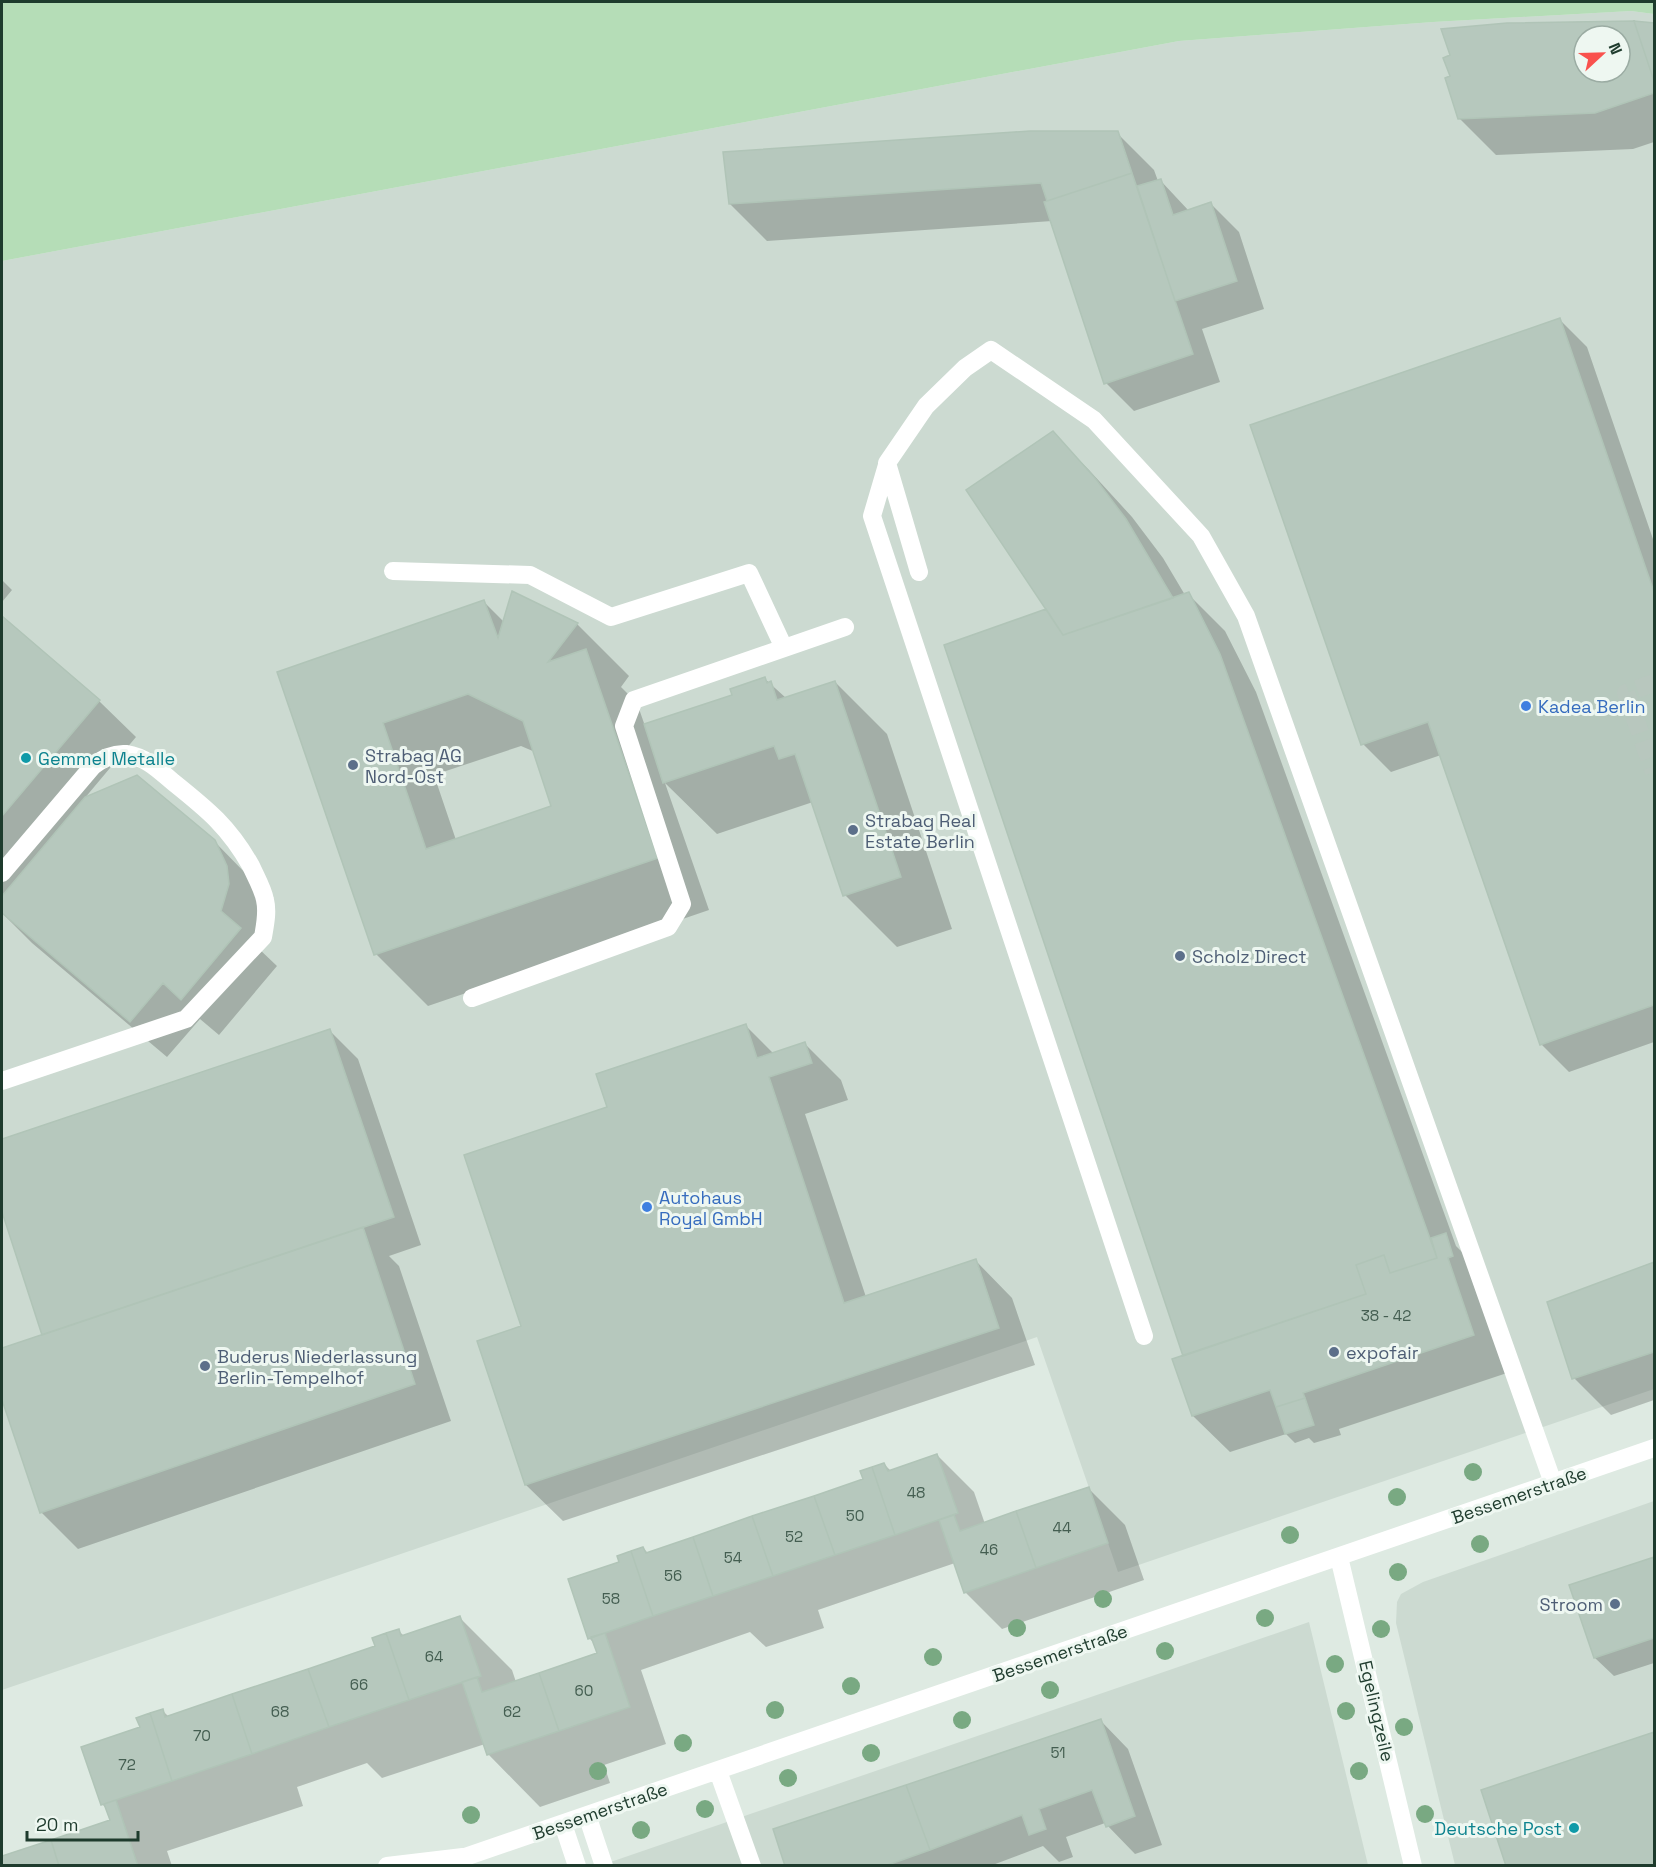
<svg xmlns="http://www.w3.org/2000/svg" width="1656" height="1867" viewBox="0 0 1656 1867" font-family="'Space Grotesk',sans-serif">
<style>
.built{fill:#ccdad1;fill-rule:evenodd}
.green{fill:#b5ddb7}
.shadow{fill:#0003;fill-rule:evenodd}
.building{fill:#b6c8bd;stroke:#b0c4b7;stroke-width:1.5;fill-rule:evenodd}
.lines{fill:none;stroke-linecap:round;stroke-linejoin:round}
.minor-tunnel{stroke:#b8c7be;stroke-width:18;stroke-dasharray:18 9;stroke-linecap:butt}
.minor{stroke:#fff;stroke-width:18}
.tree{fill:#79a982}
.shop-dot{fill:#3f7fe0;stroke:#eef7f1;stroke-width:2}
.culture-dot{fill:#0f9aa8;stroke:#eef7f1;stroke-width:2}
.service-dot{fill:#5c6f8a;stroke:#eef7f1;stroke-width:2}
.labels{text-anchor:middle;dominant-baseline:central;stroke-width:6;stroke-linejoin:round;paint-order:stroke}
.number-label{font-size:15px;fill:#445e51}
.shop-label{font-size:18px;fill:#366cbe;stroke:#eef7f1;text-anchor:start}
.service-label{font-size:18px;fill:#4e5e75;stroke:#eef7f1;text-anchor:start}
.culture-label{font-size:18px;fill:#0d838f;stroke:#eef7f1;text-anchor:start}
.street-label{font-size:18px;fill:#1e3b2d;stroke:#eef7f1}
</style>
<rect width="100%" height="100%" fill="#deeae2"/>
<path class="built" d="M1631,11L1654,14V1389L1118,1572L1037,1337L2,1690V261L1179,41L1433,22ZM1584,36H1620V72H1584Z
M1654,1501V1865H1455L1396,1623L1397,1602L1401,1594L1423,1582Z
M1309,1622L1368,1865L599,1866Z"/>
<path class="green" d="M2,2H1654V14L1631,11L1433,22L1179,41L2,261Z"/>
<path class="shadow" d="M1634,22L1654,25V142L1633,149L1496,155L1459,118L1452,77L1445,59ZM1584,36H1620V72H1584Z
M1117,133L1154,170L1158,181L1160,180L1189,211L1211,204L1239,232L1264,309L1202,329L1220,382L1134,411L1106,383L1052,221L767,241L730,204Z
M1559,319L1587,347L1654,542V1042L1569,1072L1541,1044L1441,755L1391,772L1363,744Z
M1052,433L1089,470L1132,517L1163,558L1185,595L1188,594L1225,631L1256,692L1456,1246L1482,1272L1510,1372L1339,1429L1341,1435L1314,1443L1309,1438L1295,1443L1286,1434L1230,1452L1193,1416L1174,1360L1185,1357L1048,610Z
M2,580L12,590L2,602Z
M512,593L577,624L629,676L621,687L637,703L645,726L734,696L765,679L786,698L835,682L887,734L952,929L897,947L845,895L813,802L717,834L665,783L709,910L428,1006L376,954L279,673L483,601L504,622ZM521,746L535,752L553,807L456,840L434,775Z
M2,618L99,701L136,737L84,799L214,841L251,879L264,904L257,947L277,966L219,1035L200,1019L167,1057L32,943L2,913Z
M745,1025L774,1054L804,1043L841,1080L848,1100L805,1114L866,1297L976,1261L1012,1298L1035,1365L563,1521L526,1485L479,1342L523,1327L609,1108Z
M330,1031L358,1059L421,1245L389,1256L399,1266L451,1421L78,1549L41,1512L2,1395V1350L44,1336L2,1207V1140Z
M1654,1263V1400L1611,1415L1574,1378L1549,1303Z
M937,1455L974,1492L985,1524L1088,1488L1125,1525L1144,1580L1002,1629L965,1592L955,1563L818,1610L824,1628L766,1647L750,1632L641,1670L666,1744L604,1765L610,1783L540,1807L489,1755L485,1744L382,1778L367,1763L297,1787L303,1806L167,1851L172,1866H2V1858L112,1821L108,1810L102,1804L141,1728L163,1711L169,1717L377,1647L398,1630L404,1636L460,1618L512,1670L516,1682L599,1654L595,1644L589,1638L621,1562L643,1548L649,1554L865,1480L884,1464L891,1471Z
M1654,1558V1663L1614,1676L1595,1658L1571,1586Z
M1100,1720L1128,1749L1162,1845L1135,1854L1105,1823L1066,1837L1073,1857L1059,1862L1043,1846L990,1866H787Z
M1654,1733V1866H1508L1483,1791Z"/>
<path class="building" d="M1634,21L1654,81V93L1595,113L1458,119L1445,78L1450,76L1443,58L1450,55L1441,29L1507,23ZM1584,36H1620V72H1584Z
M1634,21L1654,23V81Z
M1030,131H1118L1132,173L1047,201L1041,183L729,204L723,152Z
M1132,173L1193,354L1104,384L1044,202Z
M1161,179L1173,215L1211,202L1237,281L1175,301L1137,186Z
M1560,318L1654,592V1005L1540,1045L1428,722L1361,745L1250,425Z
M1053,431L1095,478L1126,519L1173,598L1063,635L966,490Z
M512,591L578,623L548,662L586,649L658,858L374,955L277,672L484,600L498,638ZM468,694L523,721L551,806L426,849L383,723Z
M1189,592L1220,654L1437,1258L1390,1273L1384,1255L1356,1265L1366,1294L1183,1356L944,645L1046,609L1063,635Z
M2,616L100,700L2,816Z
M765,677L767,683L771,681L777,700L835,681L901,877L843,896L795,754L779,759L774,746L663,783L644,724L732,695L730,689Z
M137,775L215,840L227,866L229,884L221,911L241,928L181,1000L163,983L130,1022L2,913V896L85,797Z
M746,1024L757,1058L805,1042L812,1063L769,1077L844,1303L976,1259L999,1328L525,1485L477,1341L521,1326L464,1155L607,1107L596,1074Z
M330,1029L394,1217L42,1335L2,1212V1139Z
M363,1227L415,1384L40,1513L2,1400V1348Z
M1446,1233L1453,1256L1448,1258L1474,1335L1303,1393L1305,1398L1276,1407L1270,1390L1192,1416L1172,1359L1366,1294L1356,1265L1384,1255L1390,1273L1437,1258L1431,1238Z
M1654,1262V1352L1572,1379L1547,1302Z
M1305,1398L1314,1425L1285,1434L1276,1407Z
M937,1454L958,1513L895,1535L872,1467L884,1463L888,1471Z
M872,1467L895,1535L835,1555L814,1496L863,1479L860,1471Z
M1089,1487L1108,1543L1036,1568L1016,1511Z
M814,1496L835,1555L773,1576L752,1516Z
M1016,1511L1036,1568L964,1593L939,1520L954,1515L960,1531Z
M752,1516L773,1576L713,1596L693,1537Z
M693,1537L713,1596L653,1616L631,1551L643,1547L646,1553Z
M631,1551L653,1616L588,1639L568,1579L619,1562L617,1556Z
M1654,1557V1638L1594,1658L1569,1585Z
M460,1616L481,1676L409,1700L386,1633L399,1629L401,1636Z
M386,1633L409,1700L329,1727L308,1669L375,1646L372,1638Z
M605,1633L630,1707L559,1731L539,1673L597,1653L591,1637Z
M308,1669L329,1727L252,1754L232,1694Z
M539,1673L559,1731L487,1755L462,1682L477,1677L482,1692Z
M232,1694L252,1754L172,1781L150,1713L163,1709L165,1717Z
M150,1713L172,1781L101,1805L81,1747L140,1727L136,1718Z
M1101,1719L1135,1816L1106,1827L1092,1790L1039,1809L1046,1829L1029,1835L1022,1815L930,1850L906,1785Z
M1654,1732V1866H1506L1481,1790Z
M906,1785L930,1850L885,1866H785L773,1829Z
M116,1800L138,1866H59L51,1840L110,1820L104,1804Z
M51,1840L59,1866H2V1856Z"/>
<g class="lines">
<path class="minor-tunnel" d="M1654,683L1626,693L1654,772"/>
<path class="minor" d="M887,465L872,516L1144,1336
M393,571L530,575L611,617L749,573L784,648
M919,572L887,463L926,406L965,368L991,350L1094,420L1201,536L1246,616L1553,1483
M2,873L93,766C103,758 113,753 126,754C146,757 159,770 173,782C208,810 229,827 251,866C256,877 263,889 265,900C268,912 265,925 263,937L186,1019L2,1081
M472,998L668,927L682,904L624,726L634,700L845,627
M1339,1557L1413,1866
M718,1771L752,1866
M587,1815L604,1866
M563,1824L577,1866
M387,1866L463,1857
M450,1866L465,1857L1654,1448"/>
</g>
<g class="tree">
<circle cx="1473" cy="1472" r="9"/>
<circle cx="1397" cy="1497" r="9"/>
<circle cx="1290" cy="1535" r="9"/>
<circle cx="1480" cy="1544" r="9"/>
<circle cx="1398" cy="1572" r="9"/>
<circle cx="1103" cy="1599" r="9"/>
<circle cx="1265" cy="1618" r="9"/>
<circle cx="1017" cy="1628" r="9"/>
<circle cx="1381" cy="1629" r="9"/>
<circle cx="1165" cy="1651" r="9"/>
<circle cx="933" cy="1657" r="9"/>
<circle cx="1335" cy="1664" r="9"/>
<circle cx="851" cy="1686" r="9"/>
<circle cx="1050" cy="1690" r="9"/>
<circle cx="775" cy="1710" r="9"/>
<circle cx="1346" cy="1711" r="9"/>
<circle cx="962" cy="1720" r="9"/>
<circle cx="1404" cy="1727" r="9"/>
<circle cx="683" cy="1743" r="9"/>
<circle cx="871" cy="1753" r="9"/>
<circle cx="598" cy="1771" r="9"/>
<circle cx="1359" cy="1771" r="9"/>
<circle cx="788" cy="1778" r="9"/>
<circle cx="705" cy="1809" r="9"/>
<circle cx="1425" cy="1814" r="9"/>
<circle cx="471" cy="1815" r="9"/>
<circle cx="641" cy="1830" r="9"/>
</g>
<g class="shop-dot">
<circle cx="1526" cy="706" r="6"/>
<circle cx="647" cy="1207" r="6"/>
</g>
<g class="culture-dot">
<circle cx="26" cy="758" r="6"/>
<circle cx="1574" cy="1828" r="6"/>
</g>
<g class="service-dot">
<circle cx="353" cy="765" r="6"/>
<circle cx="853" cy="830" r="6"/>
<circle cx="1180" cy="956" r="6"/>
<circle cx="1334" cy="1352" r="6"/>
<circle cx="205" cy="1366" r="6"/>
<circle cx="1615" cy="1604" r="6"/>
</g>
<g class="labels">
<g class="number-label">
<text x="1386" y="1315">38 - 42</text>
<text x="916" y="1492">48</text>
<text x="855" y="1515">50</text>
<text x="1062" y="1527">44</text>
<text x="794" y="1536">52</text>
<text x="989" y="1549">46</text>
<text x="733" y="1557">54</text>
<text x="673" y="1575">56</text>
<text x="611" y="1598">58</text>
<text x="434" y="1656">64</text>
<text x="359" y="1684">66</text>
<text x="584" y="1690">60</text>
<text x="280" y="1711">68</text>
<text x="512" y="1711">62</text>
<text x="202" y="1735">70</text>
<text x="1058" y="1752">51</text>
<text x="127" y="1764">72</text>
</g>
<g class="shop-label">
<text x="1538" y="706">Kadea Berlin</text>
<text x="659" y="1197">Autohaus<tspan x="659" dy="21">Royal GmbH</tspan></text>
</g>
<g class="service-label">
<text x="365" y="755">Strabag AG<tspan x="365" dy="21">Nord-Ost</tspan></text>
<text x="865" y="820">Strabag Real<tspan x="865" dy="21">Estate Berlin</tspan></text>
<text x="1192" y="956">Scholz Direct</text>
<text x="1346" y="1352">expofair</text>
<text x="217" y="1356">Buderus Niederlassung<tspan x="217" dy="21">Berlin-Tempelhof</tspan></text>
<text x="1603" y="1604" text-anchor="end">Stroom</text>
</g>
<g class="culture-label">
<text x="38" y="758">Gemmel Metalle</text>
<text x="1562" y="1828" text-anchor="end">Deutsche Post</text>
</g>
<g class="street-label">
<text transform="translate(1519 1495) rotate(-19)">Bessemerstraße</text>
<text transform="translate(1060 1653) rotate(-19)">Bessemerstraße</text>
<text transform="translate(1377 1711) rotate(77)">Egelingzeile</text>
<text transform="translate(600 1811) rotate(-19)">Bessemerstraße</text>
</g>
</g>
<rect width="1656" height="1867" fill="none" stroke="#1e3b2d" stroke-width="6"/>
<g transform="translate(1602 54) rotate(68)"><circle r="28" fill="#eef7f1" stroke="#9baca3" stroke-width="1.5"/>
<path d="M0-4.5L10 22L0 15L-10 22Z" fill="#f9514d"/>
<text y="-9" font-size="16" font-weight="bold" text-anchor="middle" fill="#1e3b2d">N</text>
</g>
<path d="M27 1831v9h111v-9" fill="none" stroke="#1e3b2d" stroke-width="3"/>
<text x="36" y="1831" font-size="18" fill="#1e3b2d" stroke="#eef7f1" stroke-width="4.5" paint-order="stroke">20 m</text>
</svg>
